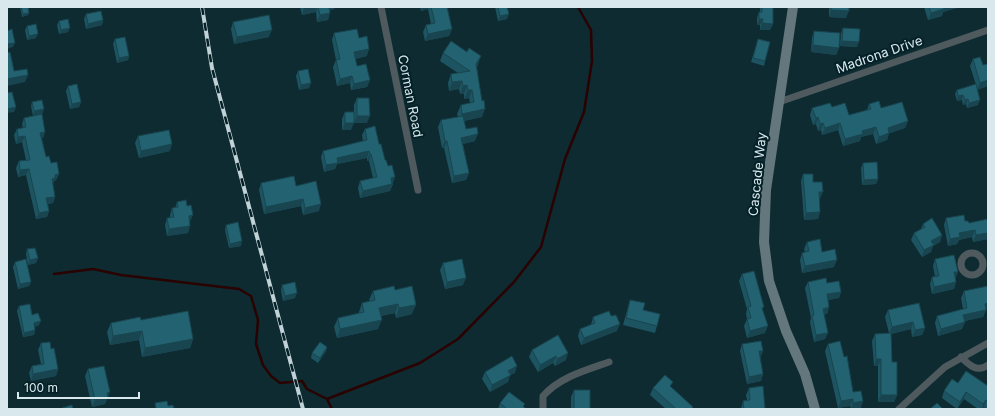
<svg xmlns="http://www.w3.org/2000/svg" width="995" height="416" viewBox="0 0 995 416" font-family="Inter,sans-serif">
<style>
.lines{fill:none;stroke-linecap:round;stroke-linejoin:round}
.stream{stroke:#290201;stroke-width:2.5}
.street{stroke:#4e5a5e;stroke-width:7}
.secondary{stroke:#63777c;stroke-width:10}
.rail-casing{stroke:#c1d2d7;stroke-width:4}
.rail{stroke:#052128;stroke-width:2.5;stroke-dasharray:8;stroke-linecap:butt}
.wall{fill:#1d5461}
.shaded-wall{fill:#18454f}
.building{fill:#226271;stroke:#18454f}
.labels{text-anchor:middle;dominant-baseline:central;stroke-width:4;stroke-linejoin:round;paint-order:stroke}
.street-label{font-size:13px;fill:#d8e8ec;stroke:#052128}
</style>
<rect width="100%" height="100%" fill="#0f2b32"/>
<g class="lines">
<path class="stream" d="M54,274L93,269L121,275L239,289L251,296L258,320L256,344L263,365L271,376L280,383L302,381L307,389L327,399L332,409
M327,399L420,363L458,339L514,282L541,247L565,159L584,112L592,61L591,30L578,7"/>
<path class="street" d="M381,7L418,190
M779,102L988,30
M961 264a11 11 0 1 1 22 0a11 11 0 1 1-22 0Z
M961,357C969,365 977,373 988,365
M543,409V396C560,377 586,370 609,362
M899,409L945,367L988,343"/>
<path class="secondary" d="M793,7L766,190L764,242L769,281L786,331L805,374L815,409"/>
<defs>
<path id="rail" d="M202,7L212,68L303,409"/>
</defs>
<use href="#rail" class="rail-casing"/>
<use href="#rail" class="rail"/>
</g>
<path class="wall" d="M20,7H28L29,13L28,15L22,17Z
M300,7H335L334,9L330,10L328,20L317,22L316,12L302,15Z
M420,7H447L452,29L449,36L425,41L423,32L426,25L431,24L428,9L421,11Z
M495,7H507V19L498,21Z
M760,7H773V24L770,30H760V25H757V18L759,12H760Z
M829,7H849L846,18L829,17Z
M924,7H960L943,12L942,16L928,20Z
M86,14L103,20L102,25L86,29L84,19Z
M59,21L68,32L59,34L57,25Z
M233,22L269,37L234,44L231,29Z
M27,26L36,38L27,40L25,30Z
M843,28L857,47L840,46L841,33Z
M814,31L839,48L836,55L811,52L812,38Z
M334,33L359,38L367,56L355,59L357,66L370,80L367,87L351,90L350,83L337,86L333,67L336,60L332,40Z
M115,39L129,56L128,60L117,63L113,44Z
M758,39L765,61L764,66L751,62Z
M443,53L478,65L477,67L482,117L464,121L466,129L475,141L463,144L469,173L466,180L452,183L444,148H442L438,127L441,120L458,117L457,114L461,105L470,103L469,98L464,99V94H460L459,89L449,91L448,83L451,74L458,73L440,61Z
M973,59L983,65L988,64V86L977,90L978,105L967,108L966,104L963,105L962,100L957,101L955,94L957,90L976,85L970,66Z
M298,71L311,83L309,88L299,90L296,76Z
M68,86L81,102L79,107L70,109L66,91Z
M357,98L367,123H354V105Z
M32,102L44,109L42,114L33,116L31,106Z
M869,104L881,108L908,121L905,128L889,133L887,140L876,144L873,134L861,137L860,141L843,146L838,130L822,135L821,130L818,131L816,124L813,125L810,115L812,108L832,107L849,115L867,110Z
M345,112L351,130H342V119Z
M24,118L45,132L43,138H42L46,157L59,174L56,180L54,181L53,184L55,197L53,203L48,204L49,211L47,217L36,219L26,175L18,177L16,168L19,161L26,160L22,142L16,144L14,135L17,129L23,128L22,124Z
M365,129L379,144L393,184L390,191L360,198L358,188L360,181L373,178L369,161H367V158L337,164L335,169L324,172L321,157L323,151L363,141L362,135Z
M138,136L170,151L139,158L135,143Z
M863,163L878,179L876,184L862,185L861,168Z
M803,174L813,182L820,199H819L820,212L818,219L804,220L801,181Z
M261,183L296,186L319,211L303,215L301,206L264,214L259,190Z
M177,202L190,222V223L188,233L167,236L165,225L167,218H170V215L172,208H175Z
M946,218L965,221L969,223L988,219V239L973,242L972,237L959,240L957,244L948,246L944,225Z
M923,224L942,235L940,242L933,246L931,252L922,257L911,240L914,233L921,229Z
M226,225L241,246L229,248L225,230Z
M807,242L834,267L802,273L800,260L802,253L805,252L804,249Z
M27,249L38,258L36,263L28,265L26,254Z
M935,259L958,272L955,278L956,282L954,289L932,294L930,284L932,277H935L933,266Z
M15,262L31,282L29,286L18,289L13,267Z
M443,263L463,285L445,289L440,270Z
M742,274L763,310L765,333L747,338L744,326L747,319L746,314L747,309L739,281Z
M808,282L827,283L841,292L839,298L828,300L829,307L827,314H824L825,339L814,342L810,322L811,318L805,288Z
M988,283V307L987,310H986L983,317L965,321L962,329L938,336L935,323L937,316L963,309L961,298L964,291L987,287Z
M282,285L295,298L283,301L281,290Z
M395,290L412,314L396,318L395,313L381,316L378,329L337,338L334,327L338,318L359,314V312L362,303L370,301L369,300L373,291Z
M630,300L643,310L657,326L655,333L623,325L628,307Z
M19,306L32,315L39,325L34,327L35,330L34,335L23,337L17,311Z
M888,310L925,328L922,335L912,337L911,329L891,334L892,362L897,395L894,402H878V366H874L872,341L875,334L889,333L885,317Z
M611,316L617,331L581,345L578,336L580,329L591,325L593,317Z
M111,323L193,339L190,348L142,357L139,340L110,345L107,332Z
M558,335L566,360L555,366L553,363L538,372L529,357L532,350Z
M41,343L51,349L58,369L56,376L31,381L29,373L32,366L41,364L38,350Z
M742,344L763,351L760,358L763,374L761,381L747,384L740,351Z
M828,344L844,357L853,392L861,408L851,409L850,406L838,408L825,351Z
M327,347L326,351L318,363L311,358L312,353Z
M88,369L110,392L105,404L92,407L85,376Z
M485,372L515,373L510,375L508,382L490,392L482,379Z
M958,383L988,386V409H986L984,407L982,409H978L964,399L957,409L942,398L944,391Z
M671,387L692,409H666L650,395L653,388Z
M749,388L765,409H741L743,401L747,400L746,395Z
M574,390L590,409H571V397Z
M500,403L524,407L526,409H498Z"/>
<path class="shaded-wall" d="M309,7H317L316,12L302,15L304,8Z
M327,7H335L334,9L326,11Z
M422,7H428V9L421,11Z
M943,7H960L943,12L942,16L928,20L931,13Z
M831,10L849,11L846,18L829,17Z
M29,13L28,15L22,17L23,14Z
M330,13L328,20L317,22L320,15Z
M509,14L507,19L498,21L500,16Z
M759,19H763L760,25H757Z
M103,20L102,25L86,29L88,24Z
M762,23L773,24L770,30H760Z
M70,28L68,32L59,34L61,30Z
M452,29L449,36L425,41L428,34Z
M272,30L269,37L234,44L237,37Z
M38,34L36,38L27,40L29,36Z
M842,41L859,42L857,47L840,46Z
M15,43L13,47L7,49V44Z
M813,45L839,48L836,55L811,52Z
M369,49L367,56L351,59L354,52Z
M129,56L128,60L117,63L119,58Z
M481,56L478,65L473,73L476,64Z
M28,75L25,82L7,86V79Z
M352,76L350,83L337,86L340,79Z
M370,80L367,87L351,90L354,84Z
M988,80V86L977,90L980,83Z
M462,81L459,89L449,91L452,82Z
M311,83L309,88L299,90L301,85Z
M467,85L464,94H460L463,86Z
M468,90H472L469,98L464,99Z
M963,95L962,100L957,101L958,96Z
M968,99L966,104L963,105L965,100Z
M980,100L978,105L967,108L969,103Z
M81,102L79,107L70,109L72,104Z
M16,107L14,112L7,113V109Z
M44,109L42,114L33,116L34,111Z
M485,109L482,117L459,122L462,114Z
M357,116H370L367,123H354Z
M818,117L816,124L813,125L816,118Z
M908,121L905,128L885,135L888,128Z
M345,123H354L351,130H342Z
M823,123L821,130L818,131L820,124Z
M840,123L838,130L822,135L825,128Z
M876,127L873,134L861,137L860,141L843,146L845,139L862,131Z
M45,132L43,138L38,139L40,133Z
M889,133L887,140L876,144L879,137Z
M478,134L475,141L459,145L461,138Z
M25,136L22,142L16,144L18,137Z
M445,141H447L444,148H442Z
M172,144L170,151L139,158L141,151Z
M369,151L367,158L337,164L335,169L324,172L326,165L337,158Z
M370,154H371L369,161H367Z
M29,169L26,175L18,177L20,170Z
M469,173L466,180L452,183L454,176Z
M59,174L56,180L54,181L53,184L52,179L55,175Z
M395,177L390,191L360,198L363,191L391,178Z
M878,179L876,184L862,185L864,180Z
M819,192H823L820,199H816Z
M55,197L53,203L44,204L46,198Z
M303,199L301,206L264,214L266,207Z
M321,204L319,211L303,215L305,208Z
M49,211L47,217L36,219L39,213Z
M820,212L818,219L804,220L806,213Z
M193,215L190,222L186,223L189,216Z
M190,226L188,233L167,236L169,229Z
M975,230L972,237L959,240L957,244L948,246L950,239L959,233Z
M988,233V239L973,242L976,235Z
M942,235L940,242L933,246L931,252L922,257L924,250L931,241Z
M242,241L241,246L229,248L230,244Z
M38,258L36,263L28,265L30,260Z
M837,260L834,267L802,273L805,266Z
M954,272H958L955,279Z
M466,278L463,285L445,289L447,282Z
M31,282L29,286L18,289L20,284Z
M956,282L954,289L932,294L934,287Z
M841,292L839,298L824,301L827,294Z
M297,293L295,298L283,301L285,296Z
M988,303V307L987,310L982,311L985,304Z
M398,304L395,313L376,317L379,308Z
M416,305L412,314L396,318L399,308Z
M829,307L827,314L820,315L823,309Z
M986,310L983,317L960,322L963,315Z
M382,320L378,329L337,338L340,329Z
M41,321L39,325L32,328L34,323Z
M913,322L911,329L889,334L892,327Z
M965,322L962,329L938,336L941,329Z
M620,324L617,331L581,345L584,338Z
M768,326L765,333L747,338L750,331Z
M925,328L922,335L912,337L915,330Z
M35,330L34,335L23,337L24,333Z
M142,331L139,340L110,345L113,336Z
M828,333L825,339L814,342L816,335Z
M193,339L190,348L142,357L145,348Z
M327,347L326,351L318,363L320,358Z
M759,351H763L760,358Z
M568,353L566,360L555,366L557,359Z
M556,356L553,363L538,372L540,365Z
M876,359H881L878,366H874Z
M517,366L515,373L510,375L508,382L490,392L492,385L508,371Z
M58,369L56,376L31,381L33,374Z
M763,374L761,381L747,384L749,377Z
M110,392L105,404L92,407L95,400L107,393Z
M966,392L964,399L957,409L960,402Z
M881,395H897L894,402H878Z
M853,399L850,406L838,408L841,401Z
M986,400L984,407L982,409L983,404Z
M863,401L861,408L851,409L853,403Z"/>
<path class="building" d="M21,7H28L29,13L23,14Z
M318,7H329L330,13L320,15Z
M431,7H447L452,29L428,34L426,25L435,23Z
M498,7H507L509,14L500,16Z
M762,7H773V24L762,23L763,19H759V12H762Z
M831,7H849V11L831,10Z
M929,7H944V9L931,13Z
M101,11L103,20L88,24L86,14Z
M269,15L272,30L237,37L233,22Z
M68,19L70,28L61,30L59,21Z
M36,24L38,34L29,36L27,26Z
M843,28L860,29L859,42L842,41Z
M12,29L15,43L7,44V31Z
M357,29L359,38L367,36L369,49L354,52L357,66L366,64L370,80L354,84L352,76L340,79L336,60L340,59L334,33Z
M814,31L840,33L839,48L813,45Z
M125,37L129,56L119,58L115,39Z
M758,39L770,42L765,61L753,58Z
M451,41L467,52L469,48L481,56L476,64L482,101L484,100L485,109L462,114L461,105L474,102L472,90H468L467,85L463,86L462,81L452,82L451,74L470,71L443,53Z
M10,52L14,71L27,69L28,75L7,79V53Z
M980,57L983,65L988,64V80L980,83L973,59Z
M308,69L311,83L301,85L298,71Z
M77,84L81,102L72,104L68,86Z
M976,84L980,100L969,103L968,99L965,100L963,95L958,96L957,90Z
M12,92L16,107L7,109V93Z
M357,98H369L370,116H357Z
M42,100L44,109L34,111L32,102Z
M879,101L881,108L902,102L908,121L888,128L889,133L879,137L876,127L862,131L863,134L845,139L840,123L825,128L823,123L820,124L818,117L816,118L812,108L830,103L832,107L845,103L849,115L871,109L869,104Z
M345,112H354V123H345Z
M42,114L45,132L40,133L46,157L49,156L51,163L57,162L59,174L55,175V178L52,179L55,197L46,198L49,211L39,213L29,169L20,170L19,161L30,160L25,136L18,137L17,129L26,127L24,118Z
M463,116L466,129L477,127L478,134L461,138L469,173L454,176L447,141H445L441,120Z
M375,126L379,144H381L385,160H386L388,166L392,165L395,177L391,178L392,184L363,191L360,181L377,177L371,154H370L369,151L337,158L338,163L326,165L323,151L367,140L365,129Z
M169,130L172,144L141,151L138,136Z
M877,162L878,179L864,180L863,163Z
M803,174H813V182H822L823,192H819L820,212L806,213Z
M294,176L296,186L316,181L321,204L305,208L303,199L266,207L261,183Z
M186,200L187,206L191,205L193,215L189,216L190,226L169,229L167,218L174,217L172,208L178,207L177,202Z
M964,215L965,221H968L969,223L988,219V233L976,235L975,230L959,233L960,237L950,239L946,218Z
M932,218L942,235L931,241L934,245L924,250L914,233L925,227L923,224Z
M238,222L242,241L230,244L226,225Z
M820,239L822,252L835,249L837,260L805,266L802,253L809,251L807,242Z
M35,248L38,258L30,260L27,249Z
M954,255L958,272H954L956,282L934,287L932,277L939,276L935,259Z
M26,259L31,282L20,284L15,262Z
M462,259L466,278L447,282L443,263Z
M754,271L764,307L762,308L768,326L750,331L747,319L751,318L748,307L751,306L742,274Z
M826,278L827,283L839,281L841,292L827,294L829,307L823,309L828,333L816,335L812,316L814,315L808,282Z
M295,282L297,293L285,296L282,285Z
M394,286L395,290L412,286L416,305L399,308L398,304L379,308L382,320L340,329L338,318L364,312L362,303L375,300L373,291Z
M988,286V303L985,304L986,310L963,315L965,322L941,329L937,316L967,308L964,291Z
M630,300L645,303L643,310L660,314L657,326L626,318Z
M919,303L925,328L915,330L913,322L892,327L888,310Z
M30,304L32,315L38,313L41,321L34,323L35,330L24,333L19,306Z
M188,311L193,339L145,348L142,331L113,336L111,323L140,317L141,320Z
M609,311L611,316L616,315L620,324L584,338L580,329L595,323L593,317Z
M891,333L892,362H897V395H881V359H876L875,334Z
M558,335L568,353L557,359L556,356L540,365L532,350Z
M761,341L763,351H759L763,374L749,377L742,344Z
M840,341L844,357L847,356L853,392L861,391L863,401L853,403V399L841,401L828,344Z
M50,342L51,349L54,348L58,369L33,374L32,366L44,364L41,343Z
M320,342L327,347L320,358L312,353Z
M512,356L517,366L508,371L511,375L492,385L485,372Z
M104,366L110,392L107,393L108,397L95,400L88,369Z
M966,371L988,386V401L986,400L983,404L966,392L960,402L944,391L952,379L958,383Z
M665,375L673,382L670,386L693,407L691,409H676L653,388Z
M763,386L765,409H744L743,401L750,400L749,388Z
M574,390H590V409H574Z
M509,392L525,404L523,406L526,409H507L500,403Z
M167,401L168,406L173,405L174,409H152L156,408L155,403Z
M937,403L943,409H930Z
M72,405L73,409H62V408Z"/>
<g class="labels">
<g class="street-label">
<text transform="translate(879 54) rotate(-19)">Madrona Drive</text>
<text transform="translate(411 96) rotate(79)">Corman Road</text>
<text transform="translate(757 174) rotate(-84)">Cascade Way</text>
</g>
</g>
<rect width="995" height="416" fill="none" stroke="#d8e8ec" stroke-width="16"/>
<path d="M18 392v6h121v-6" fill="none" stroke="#d8e8ec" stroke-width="2"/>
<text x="24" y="392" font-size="12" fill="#d8e8ec" stroke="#052128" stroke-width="3" paint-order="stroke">100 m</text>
</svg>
